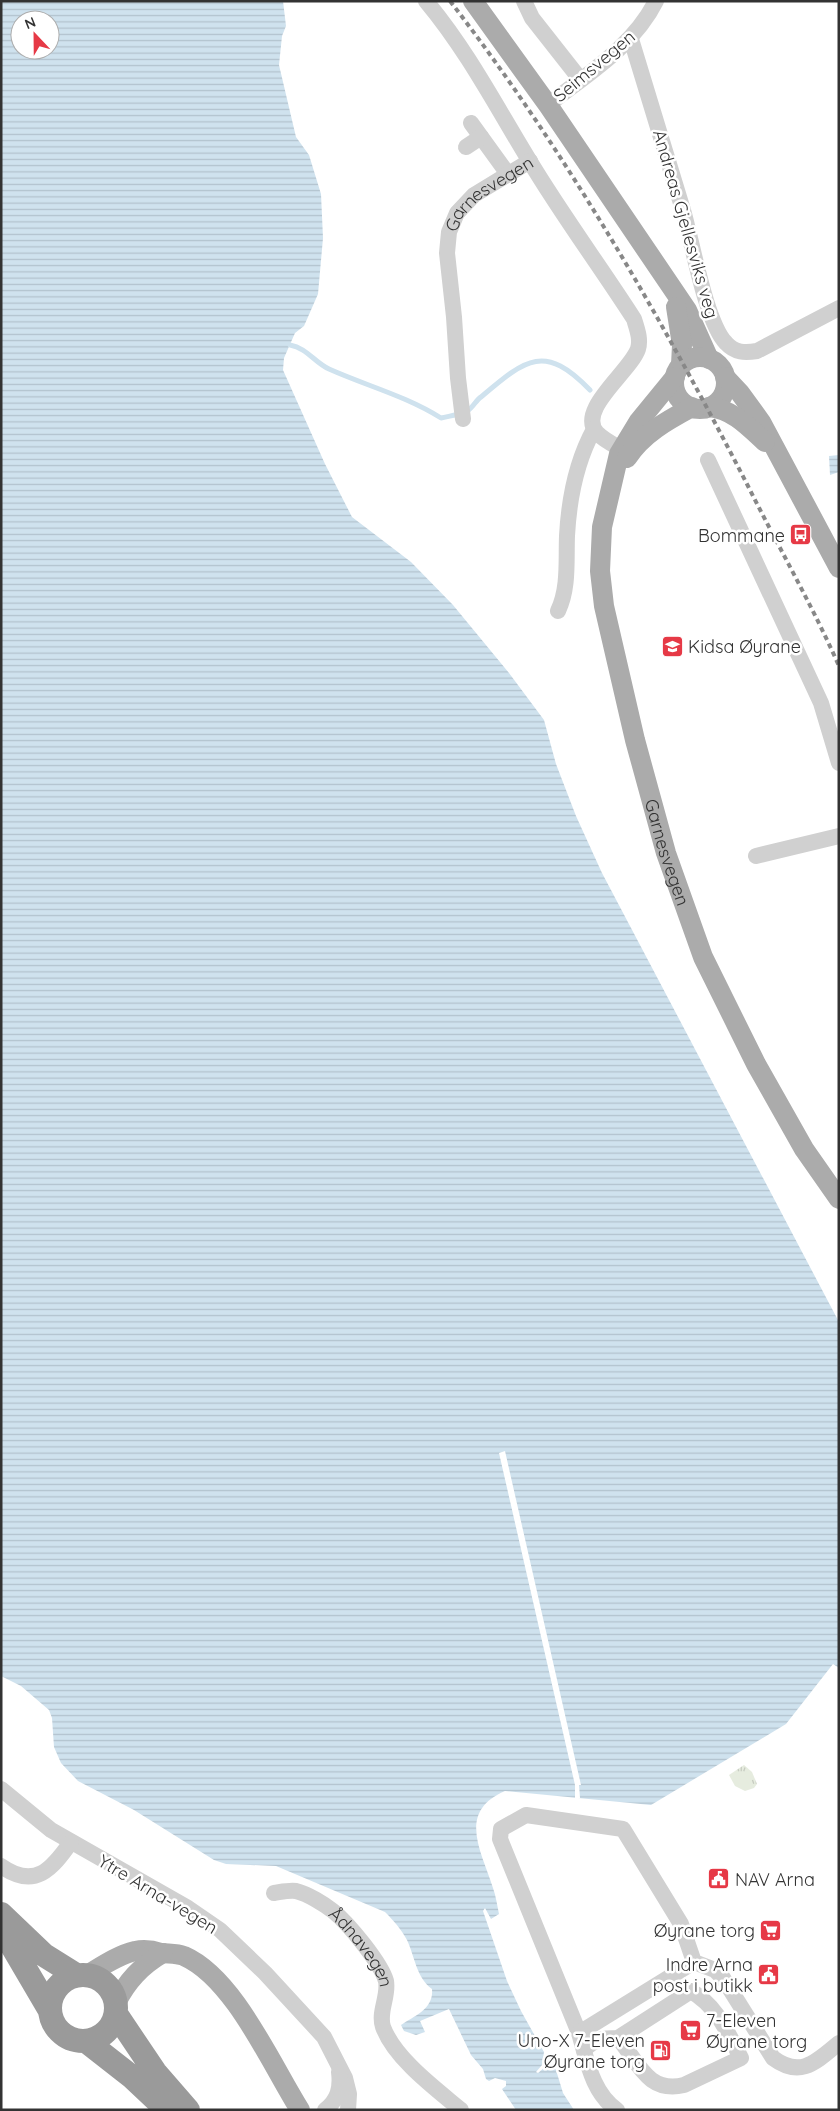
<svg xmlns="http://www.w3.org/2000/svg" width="840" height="2111" viewBox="0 0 840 2111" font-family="Quicksand,sans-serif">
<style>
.park{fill:url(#park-tufts)}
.water{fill:url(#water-rules);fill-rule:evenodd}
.pier{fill:#fff}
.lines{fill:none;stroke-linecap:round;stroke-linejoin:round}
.stream{stroke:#cfe2ee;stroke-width:5}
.minor{stroke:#d0d0d0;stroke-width:16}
.major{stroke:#ababab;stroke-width:20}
.highway{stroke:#9a9a9a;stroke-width:24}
.rail{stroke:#888;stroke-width:4;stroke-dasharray:5 4;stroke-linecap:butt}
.labels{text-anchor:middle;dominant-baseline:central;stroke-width:5;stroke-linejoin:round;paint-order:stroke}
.street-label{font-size:18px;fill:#333;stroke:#fff}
.poi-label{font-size:18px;fill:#333;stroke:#fff;text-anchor:end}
</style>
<defs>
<pattern id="park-tufts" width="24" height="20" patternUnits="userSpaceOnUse" patternTransform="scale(1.25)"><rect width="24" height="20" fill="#e6ecdf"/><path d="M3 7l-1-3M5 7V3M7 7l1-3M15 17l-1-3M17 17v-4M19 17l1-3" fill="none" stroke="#c6cbc0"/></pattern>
<pattern id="water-rules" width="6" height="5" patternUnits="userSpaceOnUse" patternTransform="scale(1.25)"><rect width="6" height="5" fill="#cfe2ee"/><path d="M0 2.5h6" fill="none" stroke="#b2c2cd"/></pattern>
</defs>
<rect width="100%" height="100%" fill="#fff"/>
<path class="park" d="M744,1765L752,1772L757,1784L754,1788L745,1791L735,1786L729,1775Z"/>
<path class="water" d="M1,1H283L286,26L282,36L279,65L296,137L309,155L321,194L323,238L318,294L304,326L295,333L284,358L283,370L325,464L352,517L411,562L453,605L509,673L544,720L556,764L576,816L602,873L839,1322V1668L833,1664L786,1724L651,1805L505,1791C456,1812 482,1852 493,1888C496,1896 497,1905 499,1914L491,1919L485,1908L483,1911L507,1981L521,2011L544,2052L542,2065L536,2072L538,2073L550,2063L556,2070L563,2093L574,2110H516L502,2089L506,2086V2081L495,2078L489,2081L486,2079L483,2069L471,2055L449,2009L420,2021L425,2032L416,2035L404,2031L401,2025C414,2016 434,2009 432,1989C416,1977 415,1957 407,1940C401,1929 394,1921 385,1912L276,1866L226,1864L214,1860L134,1810L78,1781L61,1763L54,1747L52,1718L49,1710L21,1686L1,1676ZM20,20H50V50H20Z
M839,455V472L830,475L829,456Z"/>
<path class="pier" d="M505,1451L581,1785H579L580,1798H575V1785L499,1453Z"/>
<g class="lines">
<path class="stream" d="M290,345C307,348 314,362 329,369C367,386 406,396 441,418C449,416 460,415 467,411C473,408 476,400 481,397C525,360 544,342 590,390"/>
<g class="minor">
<path d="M426,1C467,50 496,106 529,160C562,215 600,266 634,319C637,329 641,339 638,349C630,372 576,410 597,433C606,442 619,447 629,454"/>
<path d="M524,1L532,18L580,79"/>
<path d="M631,39C648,96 666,153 683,210C692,241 706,323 726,343C735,353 745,353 757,351L839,308"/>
<path d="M548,105C587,74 633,47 656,1"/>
<path d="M471,123L508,174"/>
<path d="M466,147L481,137"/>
<path id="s1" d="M463,419L458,378L454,317L447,253L449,232L457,213L474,195L530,161"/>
<path d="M708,460L821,703L839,763"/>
<path d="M558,611C569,588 566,561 567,536C569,498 576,462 594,429"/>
<path d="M756,856L839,836"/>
<path d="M1,1789L51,1830L188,1908L220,1930L265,1973L324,2037L345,2078L349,2094L348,2110"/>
<path d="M1,1866C35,1890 52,1869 71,1842"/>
<path id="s2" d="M274,1893C281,1892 289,1890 296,1891C308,1894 324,1904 333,1911C348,1923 381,1963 386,1981C389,1996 378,2012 383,2027C395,2059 436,2089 461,2110"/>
<path d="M579,2033L500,1839L501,1829L526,1815L623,1829L681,1924L694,1962L715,1970L723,1978L773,2058C801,2079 817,2061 839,2043"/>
<path d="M584,2050C594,2039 603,2038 618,2038C638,2061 647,2094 684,2085L741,2058C727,2032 718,2007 691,1991L618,2038"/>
<path d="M325,2110C338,2100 341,2088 339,2072"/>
<path d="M617,2110C592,2093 587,2060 579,2033L694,1962"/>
</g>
<g class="major">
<path d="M473,1L548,105L687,310L709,359"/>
<path d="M676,307L682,345L681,365"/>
<circle cx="700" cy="383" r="26"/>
<path id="s3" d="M675,377L639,421L619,454L602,527L600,571L604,606L635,740L666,853L703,957L756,1064L804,1149L839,1199"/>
<path d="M725,377L740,393L761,422L839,568"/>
<path d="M709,407C732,409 748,426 765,442"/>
<path d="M627,458C642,434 668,420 692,407"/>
<path d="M87,1975C102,1966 118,1955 135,1951C145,1949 152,1950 161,1953C169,1954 176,1953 184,1956C234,1978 271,2064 300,2110"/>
<path d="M116,2003C127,1981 141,1966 163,1953"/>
</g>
<path class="highway" d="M1,1914L44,1955L76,1975
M1,1933L12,1946L49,2009
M50 2008a33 33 0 1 1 66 0a33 33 0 1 1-66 0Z
M116,2014L155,2072L188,2110
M86,2041L132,2077L167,2110"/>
<path class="rail" d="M450,1C565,150 662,319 748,486C778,546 812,605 839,666"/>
</g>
<defs>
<symbol id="bus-square" viewBox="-11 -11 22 22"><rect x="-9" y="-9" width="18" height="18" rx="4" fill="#e63946" stroke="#fff"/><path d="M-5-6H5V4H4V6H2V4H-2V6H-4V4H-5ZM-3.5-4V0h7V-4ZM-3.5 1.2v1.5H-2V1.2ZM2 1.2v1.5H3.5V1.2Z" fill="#fff"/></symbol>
<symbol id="school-square" viewBox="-11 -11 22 22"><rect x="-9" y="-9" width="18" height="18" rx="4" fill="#e63946" stroke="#fff"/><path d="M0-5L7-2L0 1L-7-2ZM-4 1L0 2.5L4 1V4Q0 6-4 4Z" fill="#fff"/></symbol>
<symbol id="civic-square" viewBox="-11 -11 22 22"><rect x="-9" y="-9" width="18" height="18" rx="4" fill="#e63946" stroke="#fff"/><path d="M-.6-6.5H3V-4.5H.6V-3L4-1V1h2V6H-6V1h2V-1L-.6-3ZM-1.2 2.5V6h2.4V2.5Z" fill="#fff"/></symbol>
<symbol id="supermarket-square" viewBox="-11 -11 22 22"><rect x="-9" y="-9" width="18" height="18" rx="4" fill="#e63946" stroke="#fff"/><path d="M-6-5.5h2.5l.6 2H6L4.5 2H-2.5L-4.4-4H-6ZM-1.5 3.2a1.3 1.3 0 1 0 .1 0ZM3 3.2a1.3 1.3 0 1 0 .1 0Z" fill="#fff"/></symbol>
<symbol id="fuel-square" viewBox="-11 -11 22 22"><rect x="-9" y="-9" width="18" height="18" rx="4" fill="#e63946" stroke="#fff"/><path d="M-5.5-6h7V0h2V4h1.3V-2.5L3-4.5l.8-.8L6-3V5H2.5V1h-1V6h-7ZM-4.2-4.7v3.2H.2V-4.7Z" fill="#fff"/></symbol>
</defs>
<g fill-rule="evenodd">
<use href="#bus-square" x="788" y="522" width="25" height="25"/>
<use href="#school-square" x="660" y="634" width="25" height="25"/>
<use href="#civic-square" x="706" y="1866" width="25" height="25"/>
<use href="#supermarket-square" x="758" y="1918" width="25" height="25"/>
<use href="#civic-square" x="756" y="1962" width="25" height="25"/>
<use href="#supermarket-square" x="678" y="2018" width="25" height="25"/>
<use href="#fuel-square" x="648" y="2038" width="25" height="25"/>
</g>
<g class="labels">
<g class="street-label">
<text transform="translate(594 66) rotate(-40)">Seimsvegen</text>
<text stroke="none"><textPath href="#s1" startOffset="245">Garnesvegen</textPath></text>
<text transform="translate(686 224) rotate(74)">Andreas Gjellesviks veg</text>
<text stroke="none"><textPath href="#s3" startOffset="504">Garnesvegen</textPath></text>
<text transform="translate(158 1894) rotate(31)">Ytre Arna-vegen</text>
<text stroke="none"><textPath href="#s2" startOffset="111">Ådnavegen</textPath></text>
</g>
<g class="poi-label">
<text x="785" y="535">Bommane</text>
<text x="688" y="646" text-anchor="start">Kidsa Øyrane</text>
<text x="735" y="1879" text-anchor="start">NAV Arna</text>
<text x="755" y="1930">Øyrane torg</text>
<text x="753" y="1964">Indre Arna<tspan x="753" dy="21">post i butikk</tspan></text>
<text x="706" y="2020" text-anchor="start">7-Eleven<tspan x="706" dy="21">Øyrane torg</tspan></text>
<text x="645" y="2040">Uno-X 7-Eleven<tspan x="645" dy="21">Øyrane torg</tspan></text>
</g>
</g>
<rect width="840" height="2111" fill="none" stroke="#333333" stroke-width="5"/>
<g transform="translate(35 35) rotate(338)"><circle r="24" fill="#ffffff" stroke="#adadad"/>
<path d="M0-4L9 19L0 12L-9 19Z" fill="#e63946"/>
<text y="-8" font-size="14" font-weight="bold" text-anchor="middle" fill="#333333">N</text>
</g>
</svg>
